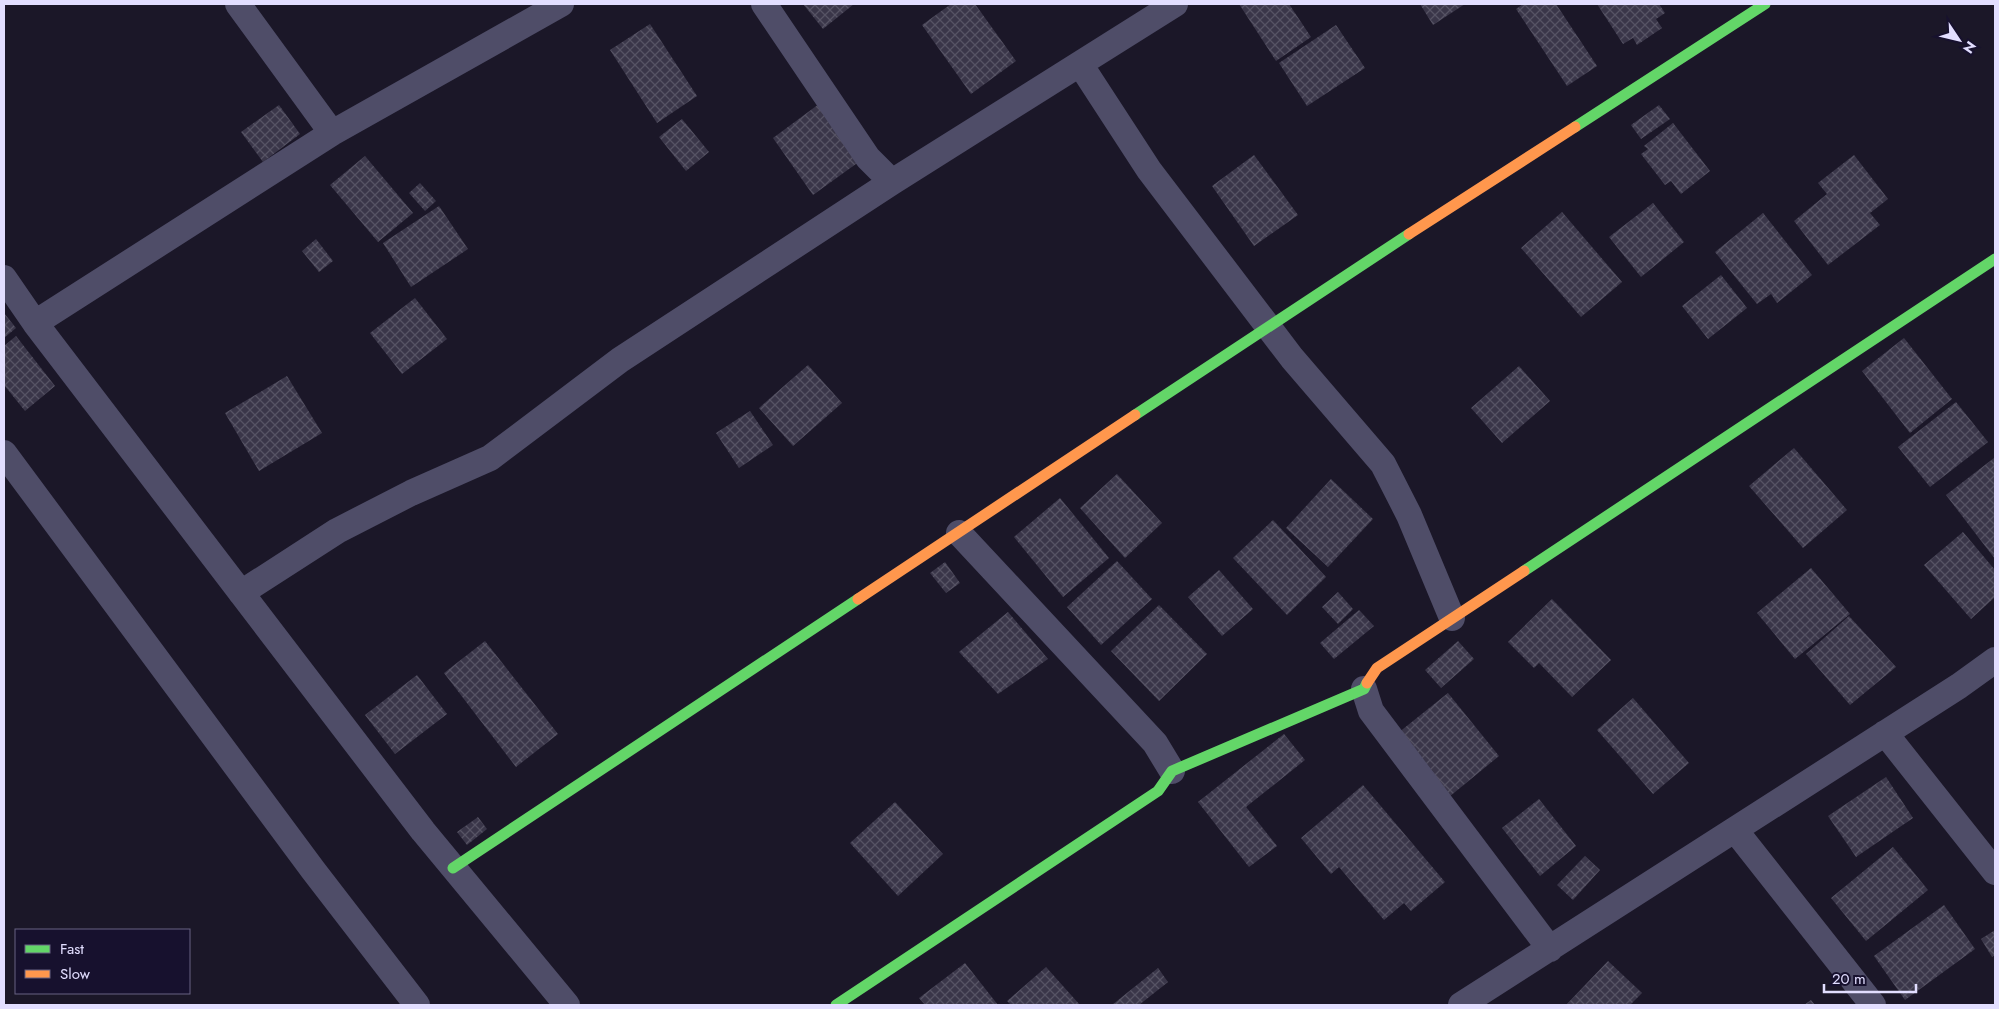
<svg xmlns="http://www.w3.org/2000/svg" width="1999" height="1009" viewBox="0 0 1999 1009" font-family="Jost,sans-serif">
<style>
.building{fill:url(#building-cross-hatch)}
.lines{fill:none;stroke-linecap:round;stroke-linejoin:round}
.street{stroke:#4f4d68;stroke-width:26}
.fast{stroke:#63d668;stroke-width:11}
.slow{stroke:#ff974d;stroke-width:11}
</style>
<defs>
<pattern id="building-cross-hatch" width="8" height="8" patternUnits="userSpaceOnUse" patternTransform="scale(1.25)"><rect width="8" height="8" fill="#3a3649"/><path d="M0 0l8 8M0 8l8-8" fill="none" stroke="#565364"/></pattern>
</defs>
<rect width="100%" height="100%" fill="#1b1728"/>
<path class="building" d="M803,4H854L823,29Z
M951,4H975L1016,61L971,94L922,25Z
M1239,4H1289L1311,37L1276,61Z
M1420,4H1465L1433,25Z
M1523,4H1556L1597,66L1567,86L1516,9Z
M1597,4H1659L1665,13L1656,19L1662,28L1637,45L1633,38L1623,44Z
M650,24L697,96L657,123L610,50Z
M1336,25L1365,68L1307,106L1279,63Z
M819,104L860,161L813,195L773,138Z
M279,105L300,134L263,162L241,132Z
M1659,105L1670,119L1641,139L1631,125Z
M682,119L709,152L686,171L659,137Z
M1673,123L1710,171L1681,194L1671,181L1665,185L1641,154L1648,149L1644,146Z
M1254,155L1298,215L1254,246L1212,186Z
M1854,155L1888,199L1870,213L1880,225L1828,265L1794,221L1827,194L1818,183Z
M365,156L413,213L378,242L330,185Z
M420,183L436,201L425,211L409,193Z
M1653,203L1684,242L1641,277L1609,237Z
M439,206L468,249L411,287L383,243Z
M1562,212L1622,282L1581,317L1521,248Z
M1763,213L1812,275L1777,303L1771,294L1757,304L1715,252Z
M316,239L333,261L319,272L302,251Z
M1721,275L1747,308L1708,339L1682,306Z
M415,298L447,339L402,374L370,333Z
M4,313L16,328L4,338Z
M16,336L55,386L25,411L4,385V346Z
M1904,338L1952,399L1910,433L1862,371Z
M808,365L842,403L793,446L759,408Z
M1519,366L1550,401L1502,443L1471,408Z
M287,376L322,433L259,471L225,413Z
M1956,402L1988,442L1930,487L1898,447Z
M750,411L773,445L739,468L716,433Z
M1794,448L1847,510L1803,548L1749,486Z
M1994,458L1995,459V559L1946,495Z
M1117,474L1162,523L1125,558L1080,508Z
M1331,479L1373,519L1328,567L1286,528Z
M1060,498L1109,558L1063,597L1014,537Z
M1273,520L1326,577L1287,615L1233,558Z
M1963,532L1995,570V597L1971,619L1924,565Z
M1117,561L1152,599L1101,645L1067,607Z
M945,562L960,583L946,593L930,573Z
M1811,568L1850,614L1795,659L1757,613Z
M1219,570L1253,609L1222,636L1188,597Z
M1338,592L1353,609L1338,624L1322,607Z
M1552,599L1611,660L1572,697L1539,663L1534,668L1508,642Z
M1159,605L1207,654L1159,701L1111,651Z
M1359,610L1374,626L1334,659L1320,643Z
M1008,612L1048,659L998,694L959,652Z
M1849,616L1896,667L1850,705L1806,654Z
M485,641L558,734L516,767L444,673Z
M1458,641L1474,659L1441,688L1425,670Z
M417,675L447,714L395,754L365,715Z
M1448,693L1499,756L1449,797L1398,733Z
M1633,698L1689,763L1653,794L1597,730Z
M1284,734L1305,760L1246,807L1277,846L1249,867L1198,802Z
M1886,777L1913,818L1856,857L1828,816Z
M1363,785L1445,882L1411,911L1404,903L1384,920L1339,867L1331,874L1301,838Z
M1539,799L1576,846L1540,876L1502,828Z
M895,802L943,854L898,896L850,843Z
M478,817L487,829L467,845L457,832Z
M1893,847L1928,890L1866,941L1831,898Z
M1585,856L1600,870L1573,900L1557,885Z
M1944,905L1975,949L1905,1000L1874,956Z
M1995,930V955L1992,957L1981,939Z
M1608,961L1642,993L1630,1005H1566Z
M965,963L998,1005H925L919,998Z
M1046,967L1080,1005H1011L1007,1001Z
M1158,968L1168,982L1139,1005H1112Z
M1811,1000L1815,1005H1804Z"/>
<g class="lines">
<path class="street" d="M238,4L332,133
M764,4L868,158L892,182
M1080,64L1149,170L1292,358L1383,464L1409,515L1452,618
M4,278L35,323L423,831L567,1005
M35,323L332,133L561,4
M4,453L313,870L417,1005
M959,533L1155,743L1172,771
M241,593L337,531L411,493L490,458L620,360L892,182L1175,4
M1364,689L1371,711L1550,949
M1885,733L1995,872
M1735,830L1873,1005
M1461,1005L1959,686L1995,660"/>
<path class="fast" d="M1575,127L1765,4
M1135,415L1409,234
M1524,571L1995,259
M453,868L858,599
M836,1005L1158,791L1172,771L1364,689L1367,683"/>
<path class="slow" d="M1409,234L1575,127
M858,599L1135,415
M1367,683L1377,668L1524,571"/>
</g>
<rect width="1999" height="1009" fill="none" stroke="#e2deff" stroke-width="10"/>
<rect x="15" y="929" width="175" height="65" fill="#17112e" stroke="#686382"/>
<rect x="25" y="945" width="25" height="8" fill="#63d668" stroke="#686382"/>
<text x="60" y="954" font-size="15" fill="#e2deff">Fast</text>
<rect x="25" y="970" width="25" height="8" fill="#ff974d" stroke="#686382"/>
<text x="60" y="979" font-size="15" fill="#e2deff">Slow</text>
<g transform="translate(1959 40) rotate(125)" stroke="#17112e" stroke-width="4" paint-order="stroke">
<path d="M0-4L9 19L0 12L-9 19Z" fill="#e2deff"/>
<text y="-8" font-size="14" font-weight="bold" text-anchor="middle" fill="#e2deff">N</text>
</g>
<path d="M1824 984v8h92v-8" fill="none" stroke="#e2deff" stroke-width="2.5"/>
<text x="1832" y="984" font-size="15" fill="#e2deff" stroke="#17112e" stroke-width="4" paint-order="stroke">20 m</text>
</svg>
